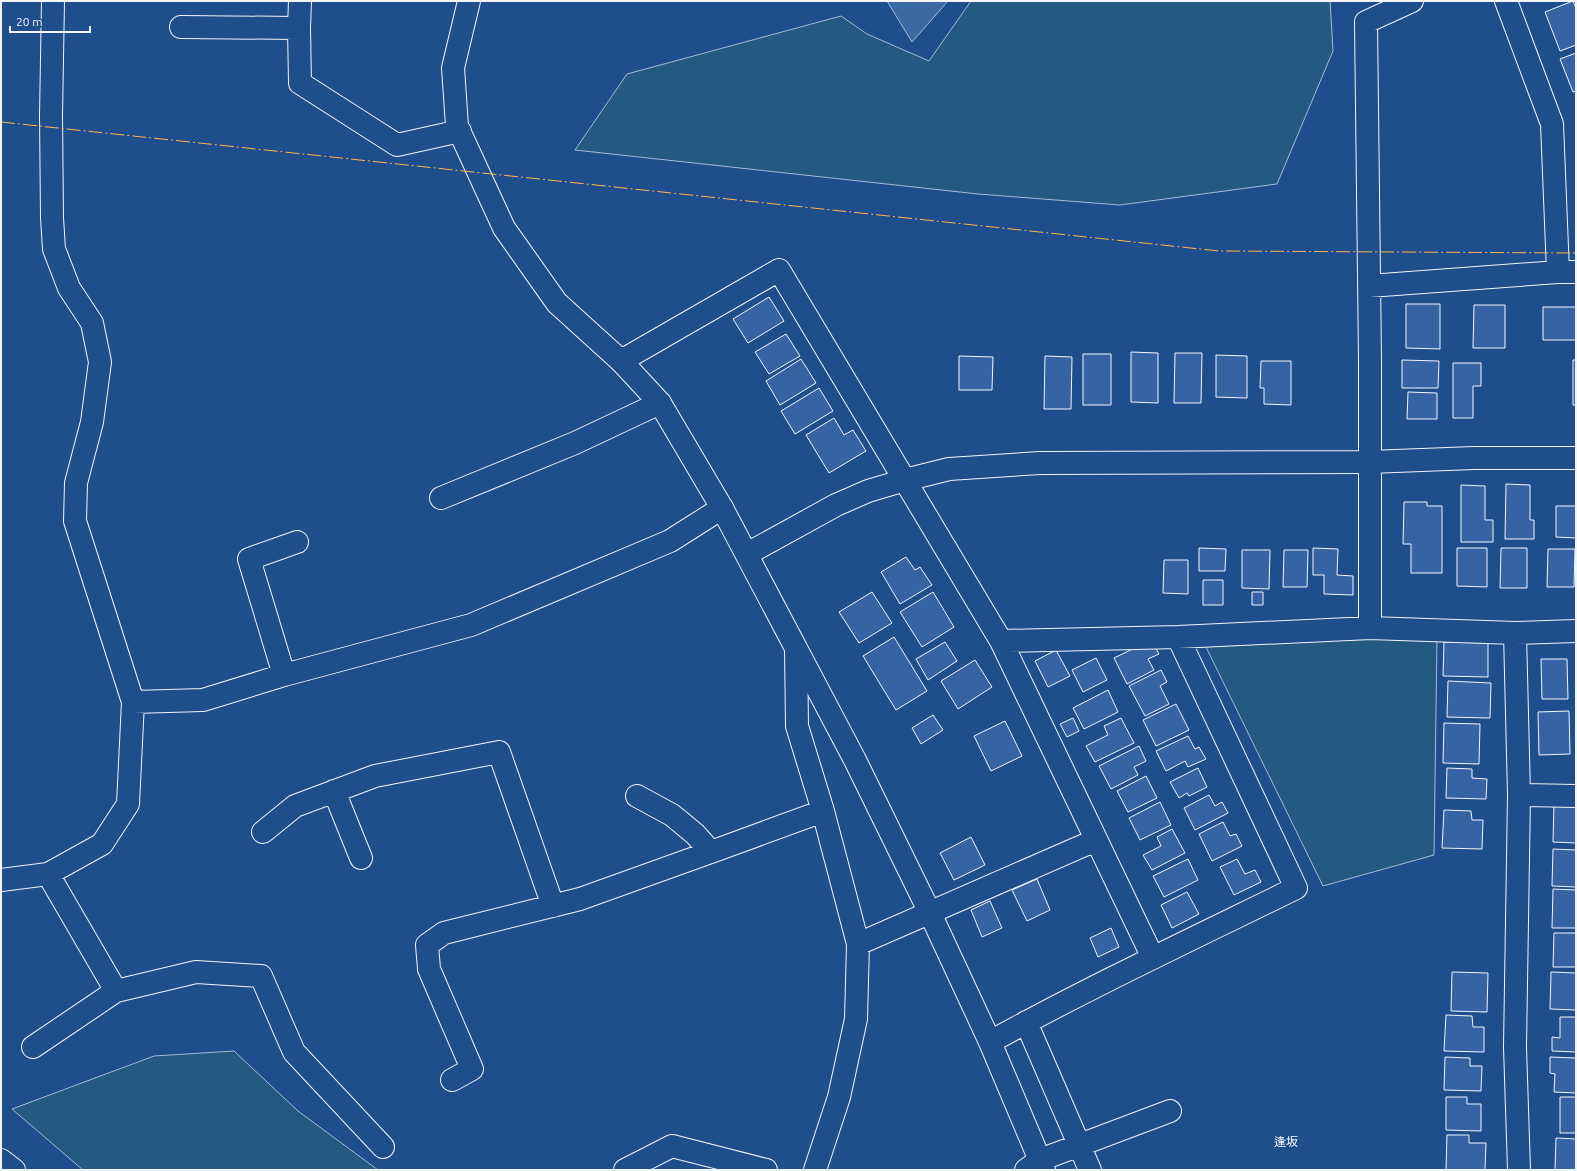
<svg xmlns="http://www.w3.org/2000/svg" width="1577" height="1171" viewBox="0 0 1577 1171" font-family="Ubuntu,'Noto Sans JP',sans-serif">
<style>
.green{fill:#245a82;stroke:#a8bbd7}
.water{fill:#3b69a3;stroke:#a8bbd7}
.building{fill:#3563a3;stroke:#f2f6ff}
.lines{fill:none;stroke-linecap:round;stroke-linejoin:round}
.street-casing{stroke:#f2f6ff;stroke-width:24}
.secondary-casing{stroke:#f2f6ff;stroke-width:24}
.street{stroke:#1f4e8c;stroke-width:22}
.secondary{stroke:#1f4e8c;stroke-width:22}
.power{stroke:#ffb74d;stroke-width:1;stroke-dasharray:14 3 2 3;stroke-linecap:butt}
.labels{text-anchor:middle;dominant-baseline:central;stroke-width:3;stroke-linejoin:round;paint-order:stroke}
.neighbourhood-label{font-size:12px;fill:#f2f6ff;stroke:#1f4e8c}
</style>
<rect width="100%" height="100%" fill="#1f4e8c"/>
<path class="green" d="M971,1H1330L1333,51L1277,184L1120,205L978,194L575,150L627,74L841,16L867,34L929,61Z
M1437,638L1434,855L1323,886L1204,643Z
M234,1051L298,1111L378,1170H83L12,1109L154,1056Z"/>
<path class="water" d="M887,1H948L912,42Z"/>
<path class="building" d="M1573,1L1576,8V45L1560,51L1545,12Z
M1576,53V91L1573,92L1560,59Z
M769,297L784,321L748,343L733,319Z
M1406,304H1440V349L1406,348Z
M1474,305H1505V348H1473Z
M1543,307H1576V340H1543Z
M786,334L800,356L769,374L755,352Z
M1131,352L1158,353V403L1131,402Z
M1175,353H1202L1201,403H1174Z
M1083,354H1111V405H1083Z
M1216,355L1247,356V398L1216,397Z
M959,356L993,357L992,390H959Z
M1045,356L1072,357L1071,409H1044Z
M801,359L816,383L780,405L766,381Z
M1402,360L1439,361L1438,388H1402Z
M1573,360H1576V405H1573Z
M1261,361H1291V405L1264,404V388H1260Z
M1453,363H1481V386H1473V418H1453Z
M819,388L833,411L795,434L781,411Z
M1408,392L1437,393V419H1407Z
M834,418L844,435L853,430L866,451L829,473L806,435Z
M1506,484L1530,485V520H1534V539H1505Z
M1461,485L1485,486V520H1493V542H1461Z
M1404,502H1427V506H1442V573H1411V544H1403Z
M1556,506H1576V538L1556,537Z
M1199,548L1226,549L1225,571H1199Z
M1313,548L1338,549L1337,575L1353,576V595L1324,594V575H1313Z
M1457,548H1487V587L1457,586Z
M1501,548H1527V588H1500Z
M1548,549H1575L1574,587H1547Z
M1242,550H1270L1269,589L1242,588Z
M1284,550H1308L1307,587H1283Z
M906,557L915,570L920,567L932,585L900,604L881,572Z
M1164,560H1188V594L1163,593Z
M1203,580H1223V605H1203Z
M872,592L892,623L859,643L839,612Z
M933,592L954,627L922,647L900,612Z
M1252,592H1263V605H1252Z
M894,637L927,691L896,710L863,656Z
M945,642L957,661L928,680L916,659Z
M1444,642L1488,643V677L1443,676Z
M1153,643L1159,654L1148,659L1154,670L1127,684L1114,658L1141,645Z
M1056,650L1070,676L1048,687L1035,661Z
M1096,658L1107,680L1083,692L1072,670Z
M1541,659H1567L1568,699H1542Z
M975,660L992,687L958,709L941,681Z
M1161,670L1167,682L1160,686L1169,704L1145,716L1129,686Z
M1448,681L1491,683L1490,718L1447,717Z
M1108,690L1118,712L1084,729L1073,708Z
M1176,704L1189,730L1156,746L1143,720Z
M1569,711L1570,754L1539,755L1538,712Z
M933,715L943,730L921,744L912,728Z
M1073,718L1079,731L1067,737L1060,724Z
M1121,718L1134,743L1095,762L1086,746L1108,735L1104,726Z
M1005,721L1022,756L991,771L974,736Z
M1444,723L1480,724L1479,764L1443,763Z
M1188,736L1195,749L1199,747L1206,759L1188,767L1185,761L1166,771L1156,751Z
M1139,746L1146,761L1134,767L1138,775L1111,789L1099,766Z
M1198,768L1207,787L1189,796L1187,793L1179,798L1170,782Z
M1447,768L1472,769V778L1487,779L1486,799L1446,798Z
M1146,776L1157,798L1128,812L1117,791Z
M1209,795L1215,806L1222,802L1228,813L1195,830L1184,808Z
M1160,802L1171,825L1140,840L1129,818Z
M1554,804H1576V843L1553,842Z
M1444,810L1471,811L1472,820H1483L1482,849L1442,848Z
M1223,822L1230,836L1236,834L1242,846L1212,861L1199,834Z
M1172,829L1185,853L1152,870L1143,855L1161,846L1157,837Z
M971,837L985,865L954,880L940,853Z
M1553,849L1576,850V887L1552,886Z
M1188,859L1198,880L1164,897L1153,876Z
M1237,859L1245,874L1255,870L1261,882L1234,895L1220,867Z
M1037,879L1050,910L1027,921L1012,890Z
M1553,889L1576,890V928H1552Z
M1187,892L1199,914L1172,928L1161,905Z
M990,901L1002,928L982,937L971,910Z
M1111,928L1119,947L1098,957L1090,938Z
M1554,933H1576V967H1553Z
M1452,972L1488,973L1487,1012L1451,1011Z
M1551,972L1576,973V1010L1550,1009Z
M1446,1015L1472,1016L1473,1027H1484V1052L1444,1051Z
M1560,1017H1576V1052L1552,1051V1037L1560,1038Z
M1445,1057L1470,1058V1066H1482L1481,1091L1444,1090Z
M1550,1057L1576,1058V1093L1554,1092L1555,1074L1550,1073Z
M1446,1097H1467V1104H1481V1131L1446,1130Z
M1560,1097H1576V1133H1560Z
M1447,1135H1469V1143H1486L1485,1170H1446Z
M1556,1138L1576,1139V1170H1555Z"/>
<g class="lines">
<defs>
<path id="street" d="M53,1L51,115L52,218L54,249L69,288L92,323L100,362L92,422L76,483L75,521L133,702L203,700L284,675L471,625L670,541L722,508
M469,1L453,68L457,126L504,228L557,303L621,361L779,270L1001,641L1153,958
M1506,1L1552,124L1558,272
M181,27L299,28L300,83L397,145L460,131
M299,28L300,1
M1369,286L1558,272H1576
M441,498L575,443L660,403
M1370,628V361L1366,22L1412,1
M1515,633L1519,795L1515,1047L1519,1170
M1001,641L1178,637L1370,628L1515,633L1576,631
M796,649L797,726L823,811L858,944L856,1019L839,1097L815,1170
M284,675L249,559L297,542
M334,791L361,858
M1519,795L1576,796
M637,796L672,815L695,834L711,852L823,811
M263,832L295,806L375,776L499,752L553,906
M48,874L116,991L196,972L261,976L294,1052L383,1147
M1,880L48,874L102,844L128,804L133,702
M858,944L1096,840
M1026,1022L1090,1170
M990,1042C1090,987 1194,938 1296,888L1178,637
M33,1047L116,991
M452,1080L472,1069L429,969L427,945L444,933L580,899L711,852
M1,1160L14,1170
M625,1170L672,1146L766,1170
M1026,1170L1040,1160L1170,1111"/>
<path id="secondary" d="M621,361L660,403L722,508L855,760L930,913L990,1042L1044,1170
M747,554L836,505L868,491L905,480L949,469L1040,463L1369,462L1474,458H1576"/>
</defs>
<use href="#street" class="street-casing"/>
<use href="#secondary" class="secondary-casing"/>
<use href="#street" class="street"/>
<use href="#secondary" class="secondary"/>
<path class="power" d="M1,122L1219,251L1576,253"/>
</g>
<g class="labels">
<g class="neighbourhood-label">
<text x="1286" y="1141">逢坂</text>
</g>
</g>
<rect width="1577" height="1171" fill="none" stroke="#f2f6ff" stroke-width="4"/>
<path d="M10 26v6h80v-6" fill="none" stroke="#f2f6ff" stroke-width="2"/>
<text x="16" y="26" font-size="12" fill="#f2f6ff" stroke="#1f4e8c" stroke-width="3" paint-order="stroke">20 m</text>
</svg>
